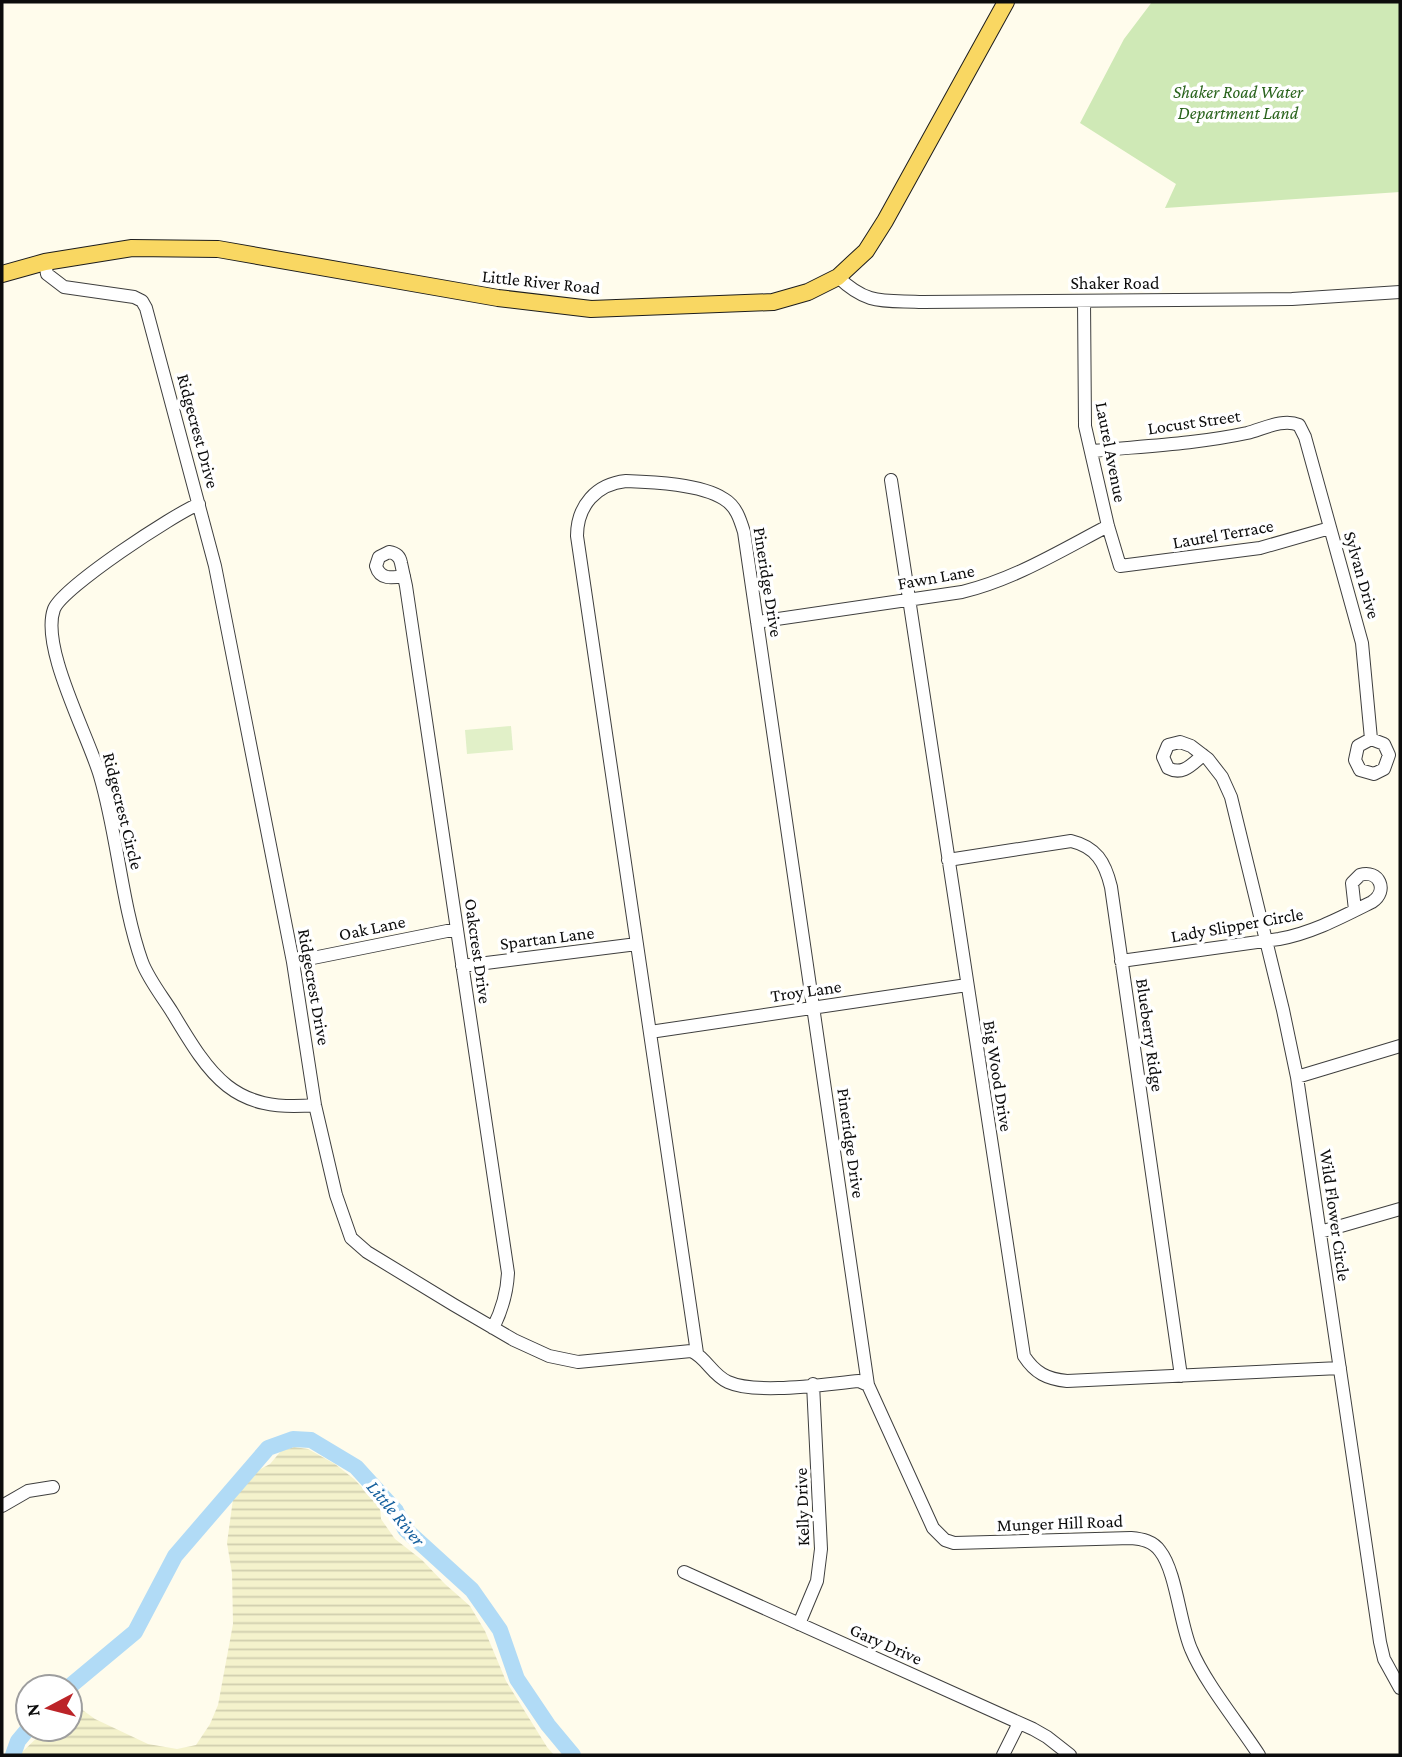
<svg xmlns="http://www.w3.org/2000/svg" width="1402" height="1757" viewBox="0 0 1402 1757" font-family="'Crimson Pro',serif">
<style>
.farmland{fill:url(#farmland-rules)}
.grass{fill:#cfe9b6}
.pitch{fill:#e1f0c8}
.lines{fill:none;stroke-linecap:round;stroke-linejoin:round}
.river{stroke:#b1dbf6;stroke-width:16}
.minor-casing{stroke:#3f3f3f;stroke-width:14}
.major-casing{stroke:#1d1d1d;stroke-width:18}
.minor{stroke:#fff;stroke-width:12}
.major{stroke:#f9d762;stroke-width:16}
.labels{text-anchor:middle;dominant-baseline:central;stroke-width:7;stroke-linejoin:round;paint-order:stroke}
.park-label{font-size:18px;font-style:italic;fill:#2a641d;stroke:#fff}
.street-label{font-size:18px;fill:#0c0c0c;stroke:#fff}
.water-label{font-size:19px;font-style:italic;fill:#16609e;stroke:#fff}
</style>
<defs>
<pattern id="farmland-rules" width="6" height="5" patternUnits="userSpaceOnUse" patternTransform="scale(1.75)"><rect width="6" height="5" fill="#f4f2cc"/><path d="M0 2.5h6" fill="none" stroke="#d0ceae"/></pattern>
</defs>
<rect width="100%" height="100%" fill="#fffcec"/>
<path class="farmland" d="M294,1447L308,1449L335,1464L354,1479L380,1506L381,1519L395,1539L422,1560L445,1584L470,1606L485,1631L506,1681L547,1747L554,1755H19L46,1729H70V1711L77,1706L95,1719L148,1744L177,1749L196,1745L210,1724L218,1705L233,1624L232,1573L227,1543L234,1492L251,1474L270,1464L281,1451Z"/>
<path class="grass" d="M1152,2H1400V192L1165,208L1176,184L1080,123L1124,39Z"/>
<path class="pitch" d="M511,726L513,750L467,754L465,730Z"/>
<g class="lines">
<path class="river" d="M69,1687L135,1632L175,1556L268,1448L293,1439L311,1440L356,1467L396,1511L405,1529L472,1590L500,1630L517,1679L548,1725L573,1755
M13,1755L18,1741L28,1729"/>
<defs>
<path id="minor" d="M45,262L47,274L64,287L134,297L142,301L146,308L215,566L293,962L315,1105L336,1195L351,1238L367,1252L454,1305L514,1340L549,1356L578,1362L691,1351C706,1357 712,1375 728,1382C757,1395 825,1384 859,1381L868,1385
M838,277C868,306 884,300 923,302L1292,299L1400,292
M1084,301L1085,426L1108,526L1120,566L1260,548L1330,528
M1092,451C1144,446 1196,444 1247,433C1263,429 1283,418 1299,425L1305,437L1362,643L1371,739L1358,746L1355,760L1360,770L1374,774L1384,769L1389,755L1384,744L1371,739
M891,480L1024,1356C1035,1373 1047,1379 1067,1381L1340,1368
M199,504C174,514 63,587 54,609C40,647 88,735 100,776C118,837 121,902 142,962C149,980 162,996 172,1012C211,1077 233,1113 315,1105
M404,576C392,578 380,580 376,566L379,557L389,552C396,553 400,557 401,563L406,586L508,1273C507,1294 502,1310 493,1328
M757,622L962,592C1015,579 1060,551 1108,526
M1203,755C1192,764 1183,776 1168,768L1163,757L1168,745L1180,742L1191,746L1208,759L1222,777L1231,797L1283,1010L1297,1077L1380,1642L1384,1659L1400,1688
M948,860L1071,841C1096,847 1105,862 1111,887L1181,1376
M1121,961L1279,939C1312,933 1342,917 1372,902C1389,891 1379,869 1360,875L1352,883L1355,910
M293,962L457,929
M462,966L637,944
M650,1032L967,985
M1297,1077L1400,1046
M1320,1232L1400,1209
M697,1353L577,536C577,506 596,484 626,481C654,482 701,484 724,499C736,506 740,519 744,532L868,1385L933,1528L945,1540L954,1543L1131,1538C1142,1539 1153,1541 1160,1551C1176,1571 1180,1624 1191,1649C1205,1683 1239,1724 1259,1755
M2,1506L28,1491L53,1487
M684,1572L1033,1729L1047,1737L1070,1755
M799,1624L817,1581L821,1549L813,1384
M1003,1755L1019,1723"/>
<path id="major" d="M2,274L45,262L132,248L218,249L498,298L591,309L773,302L808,292L838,277L866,251L885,221L1006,2"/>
</defs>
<use href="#minor" class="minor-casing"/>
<use href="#major" class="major-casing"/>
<use href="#minor" class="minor"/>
<use href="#major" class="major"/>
</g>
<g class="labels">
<g class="park-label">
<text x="1238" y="92">Shaker Road Water<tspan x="1238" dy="21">Department Land</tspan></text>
</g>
<g class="street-label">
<text transform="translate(541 282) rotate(6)">Little River Road</text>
<text x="1115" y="283">Shaker Road</text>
<text transform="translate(1194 422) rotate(-8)">Locust Street</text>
<text transform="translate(198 431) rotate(75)">Ridgecrest Drive</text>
<text transform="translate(1111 452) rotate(79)">Laurel Avenue</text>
<text transform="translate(1223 534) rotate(-10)">Laurel Terrace</text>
<text transform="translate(1362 575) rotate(74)">Sylvan Drive</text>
<text transform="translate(936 577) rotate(-10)">Fawn Lane</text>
<text transform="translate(768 582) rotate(81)">Pineridge Drive</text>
<text transform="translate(123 811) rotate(76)">Ridgecrest Circle</text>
<text transform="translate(1237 925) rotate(-10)">Lady Slipper Circle</text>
<text transform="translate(372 928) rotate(-12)">Oak Lane</text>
<text transform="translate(547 938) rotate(-7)">Spartan Lane</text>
<text transform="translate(478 951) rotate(82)">Oakcrest Drive</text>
<text transform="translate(314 987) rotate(80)">Ridgecrest Drive</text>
<text transform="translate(806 991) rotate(-8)">Troy Lane</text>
<text transform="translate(1150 1035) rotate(82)">Blueberry Ridge</text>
<text transform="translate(998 1076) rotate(81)">Big Wood Drive</text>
<text transform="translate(851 1143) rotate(82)">Pineridge Drive</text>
<text transform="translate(1335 1215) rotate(82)">Wild Flower Circle</text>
<text transform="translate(802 1507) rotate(-92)">Kelly Drive</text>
<text transform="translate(1060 1523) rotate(-2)">Munger Hill Road</text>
<text transform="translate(886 1644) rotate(24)">Gary Drive</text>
</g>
<g class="water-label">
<text transform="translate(396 1513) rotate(50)">Little River</text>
</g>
</g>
<rect width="1402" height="1757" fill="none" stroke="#0c0c0c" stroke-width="7"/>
<g transform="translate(49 1708) rotate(263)"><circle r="33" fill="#ffffff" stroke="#9e9e9e" stroke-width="2"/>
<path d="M0-5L12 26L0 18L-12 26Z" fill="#bc2428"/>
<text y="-10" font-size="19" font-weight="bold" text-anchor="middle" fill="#0c0c0c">N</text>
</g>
</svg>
